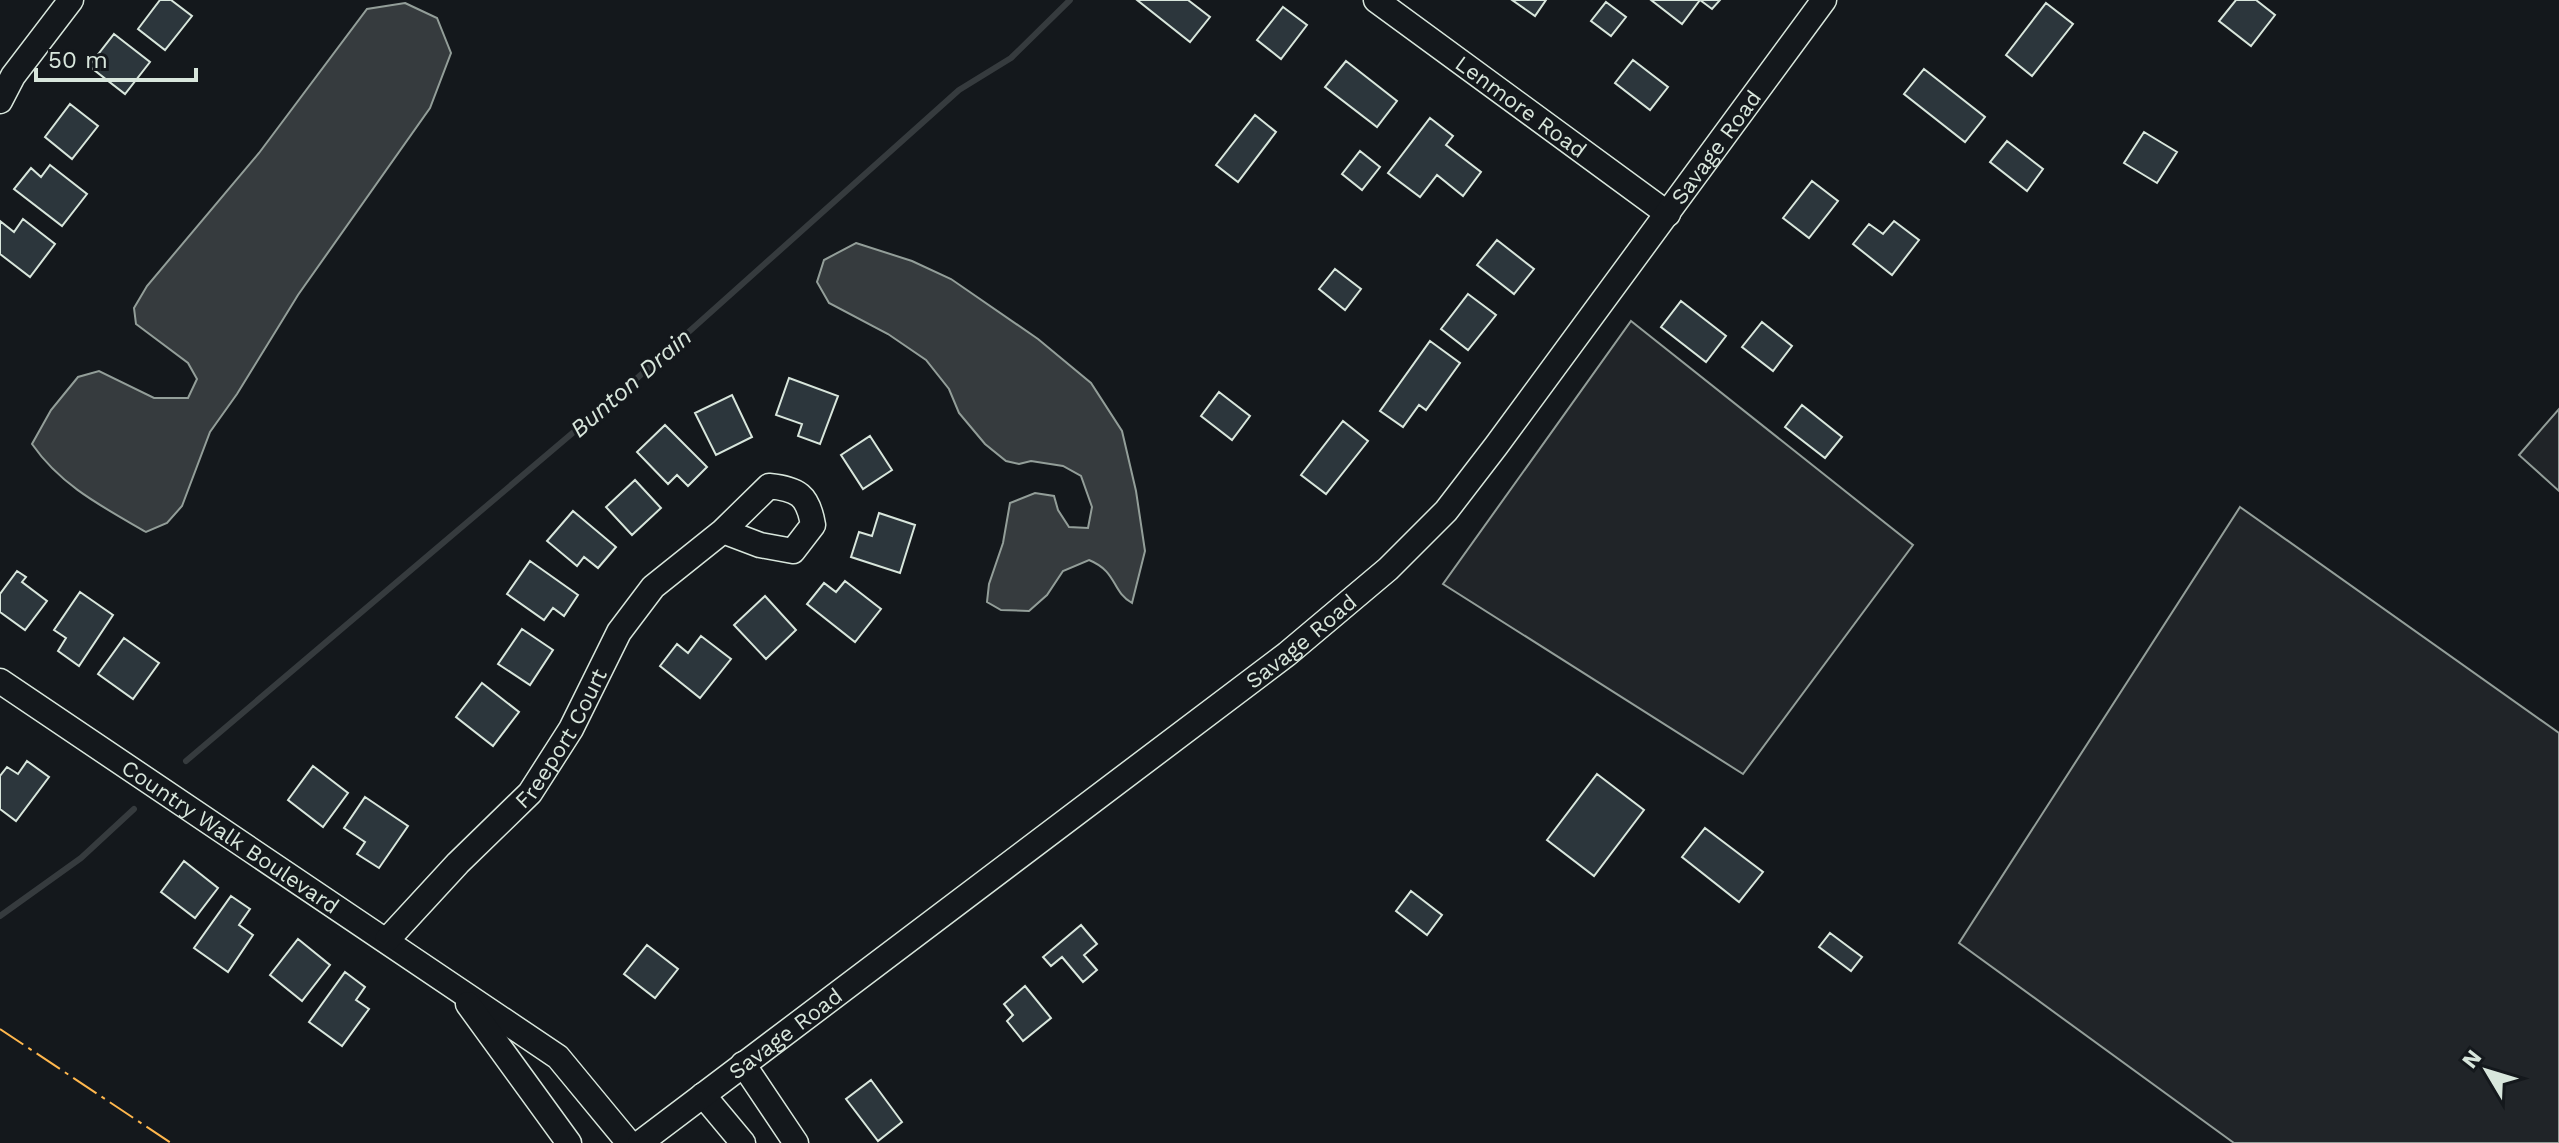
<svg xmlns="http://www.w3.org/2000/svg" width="2559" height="1143" viewBox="0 0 2559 1143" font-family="'Work Sans',sans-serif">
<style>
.green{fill:#202428;stroke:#939e99;stroke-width:2}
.water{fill:#363b3e;stroke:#939e99;stroke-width:2}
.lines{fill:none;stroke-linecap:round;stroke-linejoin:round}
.stream{stroke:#363b3e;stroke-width:6}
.building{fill:#2c363c;stroke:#d8e6dc;stroke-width:2}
.minor-casing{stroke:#d8e6dc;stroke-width:27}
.minor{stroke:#14181c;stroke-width:24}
.power{stroke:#ffb74d;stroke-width:2;stroke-dasharray:28 6 4 6;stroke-linecap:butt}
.labels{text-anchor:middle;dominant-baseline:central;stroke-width:6;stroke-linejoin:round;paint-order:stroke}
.street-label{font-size:22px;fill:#d8e6dc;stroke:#14181c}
.water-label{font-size:24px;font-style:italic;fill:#d8e6dc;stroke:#14181c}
</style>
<rect width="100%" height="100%" fill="#14181c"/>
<path class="green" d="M1631,321L1913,545L1743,774L1443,584Z
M2559,409V491L2519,455Z
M2240,507L2559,733V1143H2234L1959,943Z"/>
<path class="water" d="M405,3L437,18L451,53L430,108L298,295L237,394L210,432L182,506L167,523L146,532C103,507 61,486 32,444L51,410L78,377L99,371L154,398H188L197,379L188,363L136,324L134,308L147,286L259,153L367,9Z
M856,243L912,261L951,279L1038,339L1091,383L1122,431L1136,491L1145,551L1132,603C1111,591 1118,572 1089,560L1063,571L1047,595L1029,611L1001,610L987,602L989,584L1003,543L1010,503L1035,493L1054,496L1058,510L1069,527L1088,528L1092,507L1081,476L1063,466L1031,461L1019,464L1006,461L985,444L959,413L949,389L926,360L888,334L829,303L817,282L824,260Z"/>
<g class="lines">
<path class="stream" d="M186,761L635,380L959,90L1011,58L1070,0
M0,916L81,858L134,809"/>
</g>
<path class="building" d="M160,0H171L192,16L165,50L138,29Z
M1137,0H1188L1210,17L1190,42Z
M1512,0H1546L1535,16Z
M1651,0H1720L1712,9L1700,0L1682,24Z
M2236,0H2256L2275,15L2251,46L2219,21Z
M1606,2L1626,17L1611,36L1591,21Z
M2046,3L2073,24L2032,76L2006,55Z
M1283,7L1307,25L1281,59L1257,40Z
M114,34L150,62L125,94L89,66Z
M1633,60L1668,87L1650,110L1615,83Z
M1346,61L1397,101L1377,127L1325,87Z
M1924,69L1985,117L1965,142L1904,94Z
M70,104L98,126L72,159L45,137Z
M1255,115L1276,132L1238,182L1216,165Z
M1430,118L1453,136L1446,145L1481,172L1463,196L1437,175L1420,197L1388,173Z
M2144,132L2177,152L2157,183L2124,163Z
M2007,141L2043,169L2027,191L1990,162Z
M1360,151L1380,167L1362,190L1342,174Z
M50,165L87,194L62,226L14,189L31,168L41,177Z
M1812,181L1838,201L1809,238L1783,218Z
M23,219L55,244L30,277L0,254V221L14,232Z
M1894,221L1919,240L1892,275L1853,244L1869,224L1883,234Z
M1497,240L1534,269L1514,294L1477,265Z
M1335,269L1361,289L1345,310L1319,289Z
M1468,294L1496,315L1468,350L1441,329Z
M1681,301L1726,336L1706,362L1661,327Z
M1762,322L1792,346L1773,371L1742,347Z
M1430,341L1460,363L1426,410L1419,405L1403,427L1380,411Z
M789,378L838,396L820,444L798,436L802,424L776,415Z
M1219,392L1250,416L1232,440L1201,416Z
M732,395L752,437L716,455L695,413Z
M1802,405L1842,437L1825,458L1785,427Z
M1343,421L1368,441L1326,494L1301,475Z
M665,425L707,467L688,486L677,475L668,484L637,452Z
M870,436L892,470L863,489L841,455Z
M635,480L661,508L632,535L606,507Z
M573,511L616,547L598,568L584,557L577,566L547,541Z
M879,513L915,525L900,573L851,557L859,532L872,536Z
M530,561L578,595L564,616L553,608L544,620L507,594Z
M17,571L26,577L22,582L47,601L25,630L0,612V594Z
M845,581L881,609L855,642L807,604L824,583L836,592Z
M80,592L113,615L79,666L58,651L66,638L54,630Z
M765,596L796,630L766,659L734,625Z
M522,629L553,650L530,685L498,664Z
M701,636L731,659L700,698L660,666L677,644L688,653Z
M124,638L159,663L133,699L98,674Z
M482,683L519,712L493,746L456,717Z
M27,761L49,777L16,821L0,809V776L7,767L18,774Z
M313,766L348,793L323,827L288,800Z
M1597,774L1644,810L1594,876L1547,840Z
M365,797L408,826L379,868L357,854L365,842L344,828Z
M1705,828L1763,872L1739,902L1682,857Z
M184,861L218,888L195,918L161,892Z
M1411,891L1442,915L1427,935L1396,911Z
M231,896L250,909L239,925L253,935L228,972L194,948Z
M1081,925L1097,944L1084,955L1097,970L1083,982L1062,957L1051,966L1043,957Z
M1830,933L1862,957L1851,971L1819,947Z
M298,939L330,965L302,1001L270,975Z
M647,945L678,969L655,998L624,974Z
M345,972L365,987L356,1000L369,1009L342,1046L309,1022Z
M1025,986L1051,1018L1023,1041L1007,1021L1013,1015L1004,1004Z
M871,1080L902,1122L878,1141L846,1099Z"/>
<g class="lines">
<defs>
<g id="minor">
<path id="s1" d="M1376,0L1668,214"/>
<path d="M0,101L13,76L71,0"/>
<path id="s2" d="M0,681L558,1057L629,1143"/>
<path id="s3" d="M387,940L458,863L530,793L571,729L619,632L653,587L723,531L760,545L793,551L813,525C808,495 798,489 769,486L723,531"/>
<path d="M468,1004L569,1143"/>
<path d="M743,1064L796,1143"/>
<path d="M703,1095L743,1143"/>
<path id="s4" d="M640,1143L1287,654L1388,569L1446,511L1496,446L1824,0"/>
</g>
</defs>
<use href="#minor" class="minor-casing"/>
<use href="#minor" class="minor"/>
<path class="power" d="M0,1029L171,1143"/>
</g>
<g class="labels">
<g class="street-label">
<text stroke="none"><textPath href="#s1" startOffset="180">Lenmore Road</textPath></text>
<text stroke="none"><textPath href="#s4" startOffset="1478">Savage Road</textPath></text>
<text stroke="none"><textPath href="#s4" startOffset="830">Savage Road</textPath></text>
<text stroke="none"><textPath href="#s3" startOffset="268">Freeport Court</textPath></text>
<text stroke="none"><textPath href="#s2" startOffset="278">Country Walk Boulevard</textPath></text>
<text stroke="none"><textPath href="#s4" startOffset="182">Savage Road</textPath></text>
</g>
<g class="water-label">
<text transform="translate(631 383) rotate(-41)">Bunton Drain</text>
</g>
</g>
<g transform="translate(2487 1071) rotate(308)" stroke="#14181c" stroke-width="6" paint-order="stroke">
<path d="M0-6L14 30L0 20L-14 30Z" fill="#d8e6dc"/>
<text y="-12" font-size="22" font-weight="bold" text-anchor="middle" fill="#d8e6dc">N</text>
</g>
<path d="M36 68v12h160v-12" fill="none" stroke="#d8e6dc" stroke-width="4"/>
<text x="48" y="68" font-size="24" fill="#d8e6dc" stroke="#14181c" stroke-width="6" paint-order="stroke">50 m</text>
</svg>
